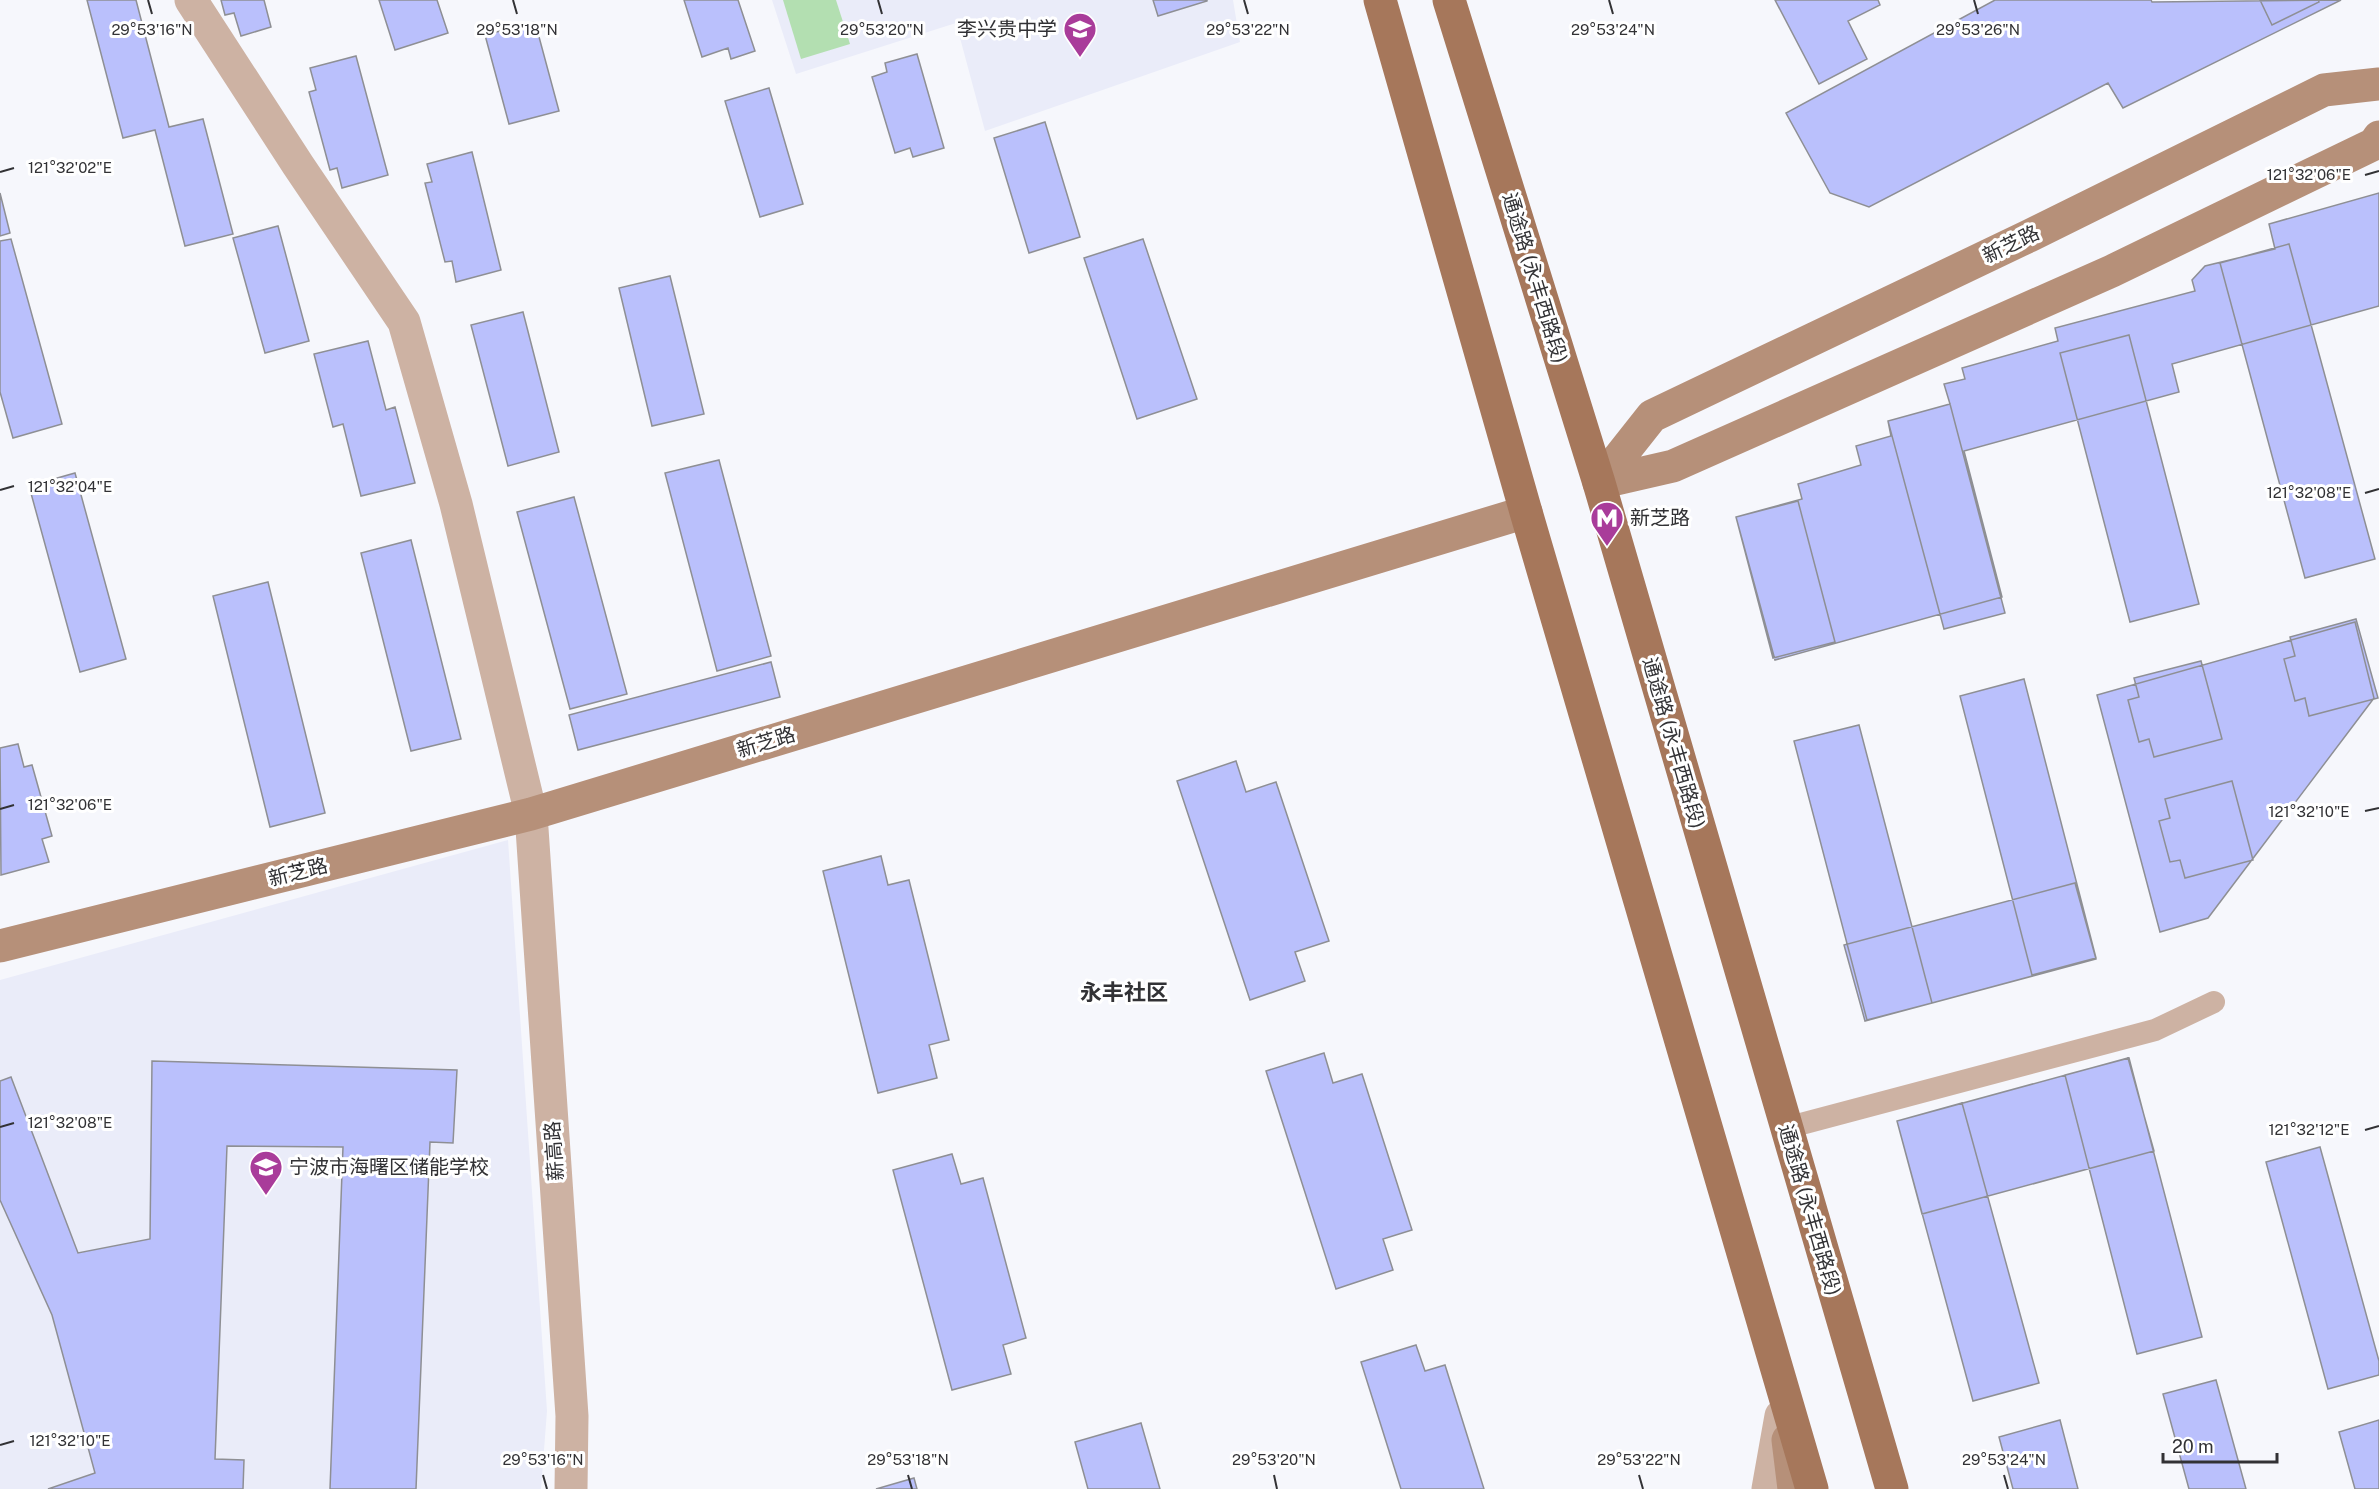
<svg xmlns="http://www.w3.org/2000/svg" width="2379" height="1489" viewBox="0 0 2379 1489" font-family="'Public Sans','Noto Sans SC',sans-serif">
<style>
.built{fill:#eaecf9}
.green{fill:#b3dfb1}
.building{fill:#bac0fc;stroke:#8e8f94;stroke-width:1.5}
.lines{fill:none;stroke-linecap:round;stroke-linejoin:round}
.service{stroke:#cdb2a3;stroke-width:22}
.minor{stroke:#cdb2a3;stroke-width:33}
.tertiary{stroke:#cdb2a3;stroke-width:33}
.secondary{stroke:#b69079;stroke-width:33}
.primary{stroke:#a6775b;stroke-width:33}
.ticks{fill:none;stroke:#323235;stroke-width:2}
.labels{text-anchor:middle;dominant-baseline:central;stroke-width:6;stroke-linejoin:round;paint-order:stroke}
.poi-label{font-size:20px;fill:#323235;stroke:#fff;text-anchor:start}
.street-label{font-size:20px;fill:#323235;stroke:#fff}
.quarter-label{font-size:22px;font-weight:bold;fill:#323235;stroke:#fff}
.ticks-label{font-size:15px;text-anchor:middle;fill:#323235;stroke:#fff;stroke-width:6;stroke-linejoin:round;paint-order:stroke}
</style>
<rect width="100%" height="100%" fill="#f6f7fc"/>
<path class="built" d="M772,0H1233L1240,42L985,131L956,23L796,74Z
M508,840L547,1411L541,1489H0V980Z"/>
<path class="green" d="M783,0H836L850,44L801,59Z"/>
<path class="building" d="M87,0H136L169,127L203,119L233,234L185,246L155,130L123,138Z
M221,0H264L271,27L241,36L234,13L225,15Z
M379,0H437L448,33L395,50Z
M684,0H738L755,51L731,59L728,48L702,57Z
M1153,0H1207V1L1158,16Z
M1775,0H1878L1880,5L1848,21L1867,59L1819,84Z
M1995,0H2151L2152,2L2341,0L2123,108L2108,83L1869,207L1830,193L1786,113Z
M2260,0H2318L2319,2L2272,25Z
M535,22L559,111L509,124L485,35Z
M917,54L944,148L913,157L910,148L895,153L872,77L887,72L885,63Z
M356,56L388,175L342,188L337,168L330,170L309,92L316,90L310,68Z
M769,88L803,204L760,217L725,101Z
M1045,122L1080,237L1029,253L994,138Z
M472,152L501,270L456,282L452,261L445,262L425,183L432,182L427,164Z
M0,193L10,233L0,236Z
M2379,193V306L2172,364L2179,392L1964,451L2002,597L1775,660L1736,517L1802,499L1798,484L1861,465L1856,446L1891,436L1888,421L1950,404L1944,384L1965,379L1962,368L2058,341L2055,328L2195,291L2192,280L2205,266L2275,249L2269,224Z
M278,226L309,341L265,353L233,238Z
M11,239L62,424L13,438L0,392V241Z
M1143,239L1197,399L1137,419L1084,258Z
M2289,244L2375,559L2305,578L2220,263Z
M670,276L704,414L652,426L619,288Z
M523,312L559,452L508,466L471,325Z
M2129,335L2199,604L2130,622L2060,353Z
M368,341L386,410L395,407L415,483L361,496L343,424L333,427L314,354Z
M1950,404L2005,613L1944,629L1888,421Z
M719,460L771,656L717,671L665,473Z
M75,473L126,659L80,672L29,486Z
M574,497L627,694L570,709L517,512Z
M1798,501L1835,642L1773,658L1736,517Z
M411,540L461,739L411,751L361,553Z
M268,582L325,813L270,827L213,596Z
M2356,619L2378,698L2309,716L2305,698L2295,701L2284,659L2295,656L2290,637Z
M2355,622L2374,698L2208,918L2160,932L2097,695Z
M2201,661L2222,739L2154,757L2149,739L2139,742L2128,700L2139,697L2134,678Z
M771,662L780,697L578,750L569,715Z
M2024,679L2096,958L2032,975L1960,696Z
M1859,725L1932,1003L1867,1020L1794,741Z
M18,744L24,767L32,765L52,836L42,839L49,862L1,875L0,748Z
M1236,761L1246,792L1276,782L1329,941L1295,952L1305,981L1250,1000L1177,781Z
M2232,781L2253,860L2185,878L2180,860L2170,862L2159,821L2170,818L2165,799Z
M881,856L888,885L909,880L949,1040L929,1045L937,1078L878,1093L823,871Z
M2075,883L2096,959L1865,1021L1844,945Z
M1324,1053L1333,1083L1362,1074L1412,1230L1383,1239L1393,1270L1336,1289L1266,1071Z
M2128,1058L2154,1151L1922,1214L1897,1121Z
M2129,1058L2202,1337L2137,1354L2065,1075Z
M152,1061L457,1070L453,1143L430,1142L416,1489H330L343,1147L227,1146L215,1459L244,1460L243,1489H48L95,1473L52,1315L0,1200V1081L11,1077L78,1253L150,1239Z
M1962,1103L2039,1383L1973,1401L1897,1121Z
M2320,1147L2379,1361V1375L2328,1389L2266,1162Z
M952,1154L961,1184L983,1178L1026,1338L1003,1345L1011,1374L952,1390L893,1170Z
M1416,1345L1425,1371L1445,1365L1484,1489H1401L1361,1362Z
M2216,1380L2246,1489H2189L2163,1394Z
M2060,1420L2078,1489H2013L1999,1437Z
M2379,1420V1489H2355L2339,1432Z
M1141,1423L1160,1489H1088L1075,1442Z
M914,1478L917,1489H876Z"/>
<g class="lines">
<path class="service" d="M1786,1128L2155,1030L2214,1002"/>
<path class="minor" d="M191,0L298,165L404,322L456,504L531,814L572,1416L571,1489"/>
<path class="tertiary" d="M1768,1489L1781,1416"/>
<path class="secondary" d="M1599,483L1652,416L2029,236L2324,90L2379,84
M1599,483L1673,466L2112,271L2374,144L2379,137
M0,946L531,814L1526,512
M1788,1440L1794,1489"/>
<path class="primary" d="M1380,0L1526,512L1812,1489
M1449,0L1599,483L1892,1489"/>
</g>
<path class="ticks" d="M148,0L152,14M513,0L517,14M878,0L882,14M1244,0L1248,14M1609,0L1613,14M1974,0L1978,14M0,172L14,168M2365,175L2379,171M0,490L14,486M2365,493L2379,489M0,809L14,805M2365,811L2379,808M0,1127L14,1123M2365,1130L2379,1126M0,1445L14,1441M543,1475L547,1489M908,1475L912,1489M1274,1475L1277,1489M1639,1475L1643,1489M2004,1475L2008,1489"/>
<defs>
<symbol id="school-pin" viewBox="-11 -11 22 30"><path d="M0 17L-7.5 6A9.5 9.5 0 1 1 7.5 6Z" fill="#a93c9a" stroke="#fff"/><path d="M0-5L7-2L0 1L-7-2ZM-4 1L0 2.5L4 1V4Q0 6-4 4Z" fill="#fff"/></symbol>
<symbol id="metro-pin" viewBox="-11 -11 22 30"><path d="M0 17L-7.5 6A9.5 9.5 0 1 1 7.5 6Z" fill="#a93c9a" stroke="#fff"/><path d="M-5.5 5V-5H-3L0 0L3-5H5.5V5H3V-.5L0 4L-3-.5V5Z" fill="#fff"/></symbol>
</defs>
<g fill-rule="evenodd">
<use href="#school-pin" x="1061" y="10" width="38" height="52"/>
<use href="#metro-pin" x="1588" y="499" width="38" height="52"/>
<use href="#school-pin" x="247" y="1148" width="38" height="52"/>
</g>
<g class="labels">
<g class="poi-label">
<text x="1057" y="29" text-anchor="end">李兴贵中学</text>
<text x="1630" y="518">新芝路</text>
<text x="289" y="1167">宁波市海曙区储能学校</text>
</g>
<g class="street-label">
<text transform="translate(2011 244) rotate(-26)">新芝路</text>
<text transform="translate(1535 278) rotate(73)">通途路 (永丰西路段)</text>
<text transform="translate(766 742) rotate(-17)">新芝路</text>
<text transform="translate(1674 743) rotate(74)">通途路 (永丰西路段)</text>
<text transform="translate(298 872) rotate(-14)">新芝路</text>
<text transform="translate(554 1151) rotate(-94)">薪高路</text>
<text transform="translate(1810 1210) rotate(74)">通途路 (永丰西路段)</text>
</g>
<g class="quarter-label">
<text x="1124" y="992">永丰社区</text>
</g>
</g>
<g class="ticks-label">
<text x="152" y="35">29°53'16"N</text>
<text x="517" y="35">29°53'18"N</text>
<text x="882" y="35">29°53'20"N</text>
<text x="1248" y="35">29°53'22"N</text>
<text x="1613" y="35">29°53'24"N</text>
<text x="1978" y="35">29°53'26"N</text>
<text x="70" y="173">121°32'02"E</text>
<text x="2309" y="180">121°32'06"E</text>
<text x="70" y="492">121°32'04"E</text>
<text x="2309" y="498">121°32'08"E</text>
<text x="70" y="810">121°32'06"E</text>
<text x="2309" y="817">121°32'10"E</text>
<text x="70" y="1128">121°32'08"E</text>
<text x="2309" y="1135">121°32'12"E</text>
<text x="70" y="1446">121°32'10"E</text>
<text x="543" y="1465">29°53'16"N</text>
<text x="908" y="1465">29°53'18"N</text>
<text x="1274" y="1465">29°53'20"N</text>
<text x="1639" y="1465">29°53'22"N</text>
<text x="2004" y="1465">29°53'24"N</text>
</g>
<path d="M2163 1453v9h114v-9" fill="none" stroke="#323235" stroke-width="3"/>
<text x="2172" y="1453" font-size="18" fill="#323235" stroke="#ffffff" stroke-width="4.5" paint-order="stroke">20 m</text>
</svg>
